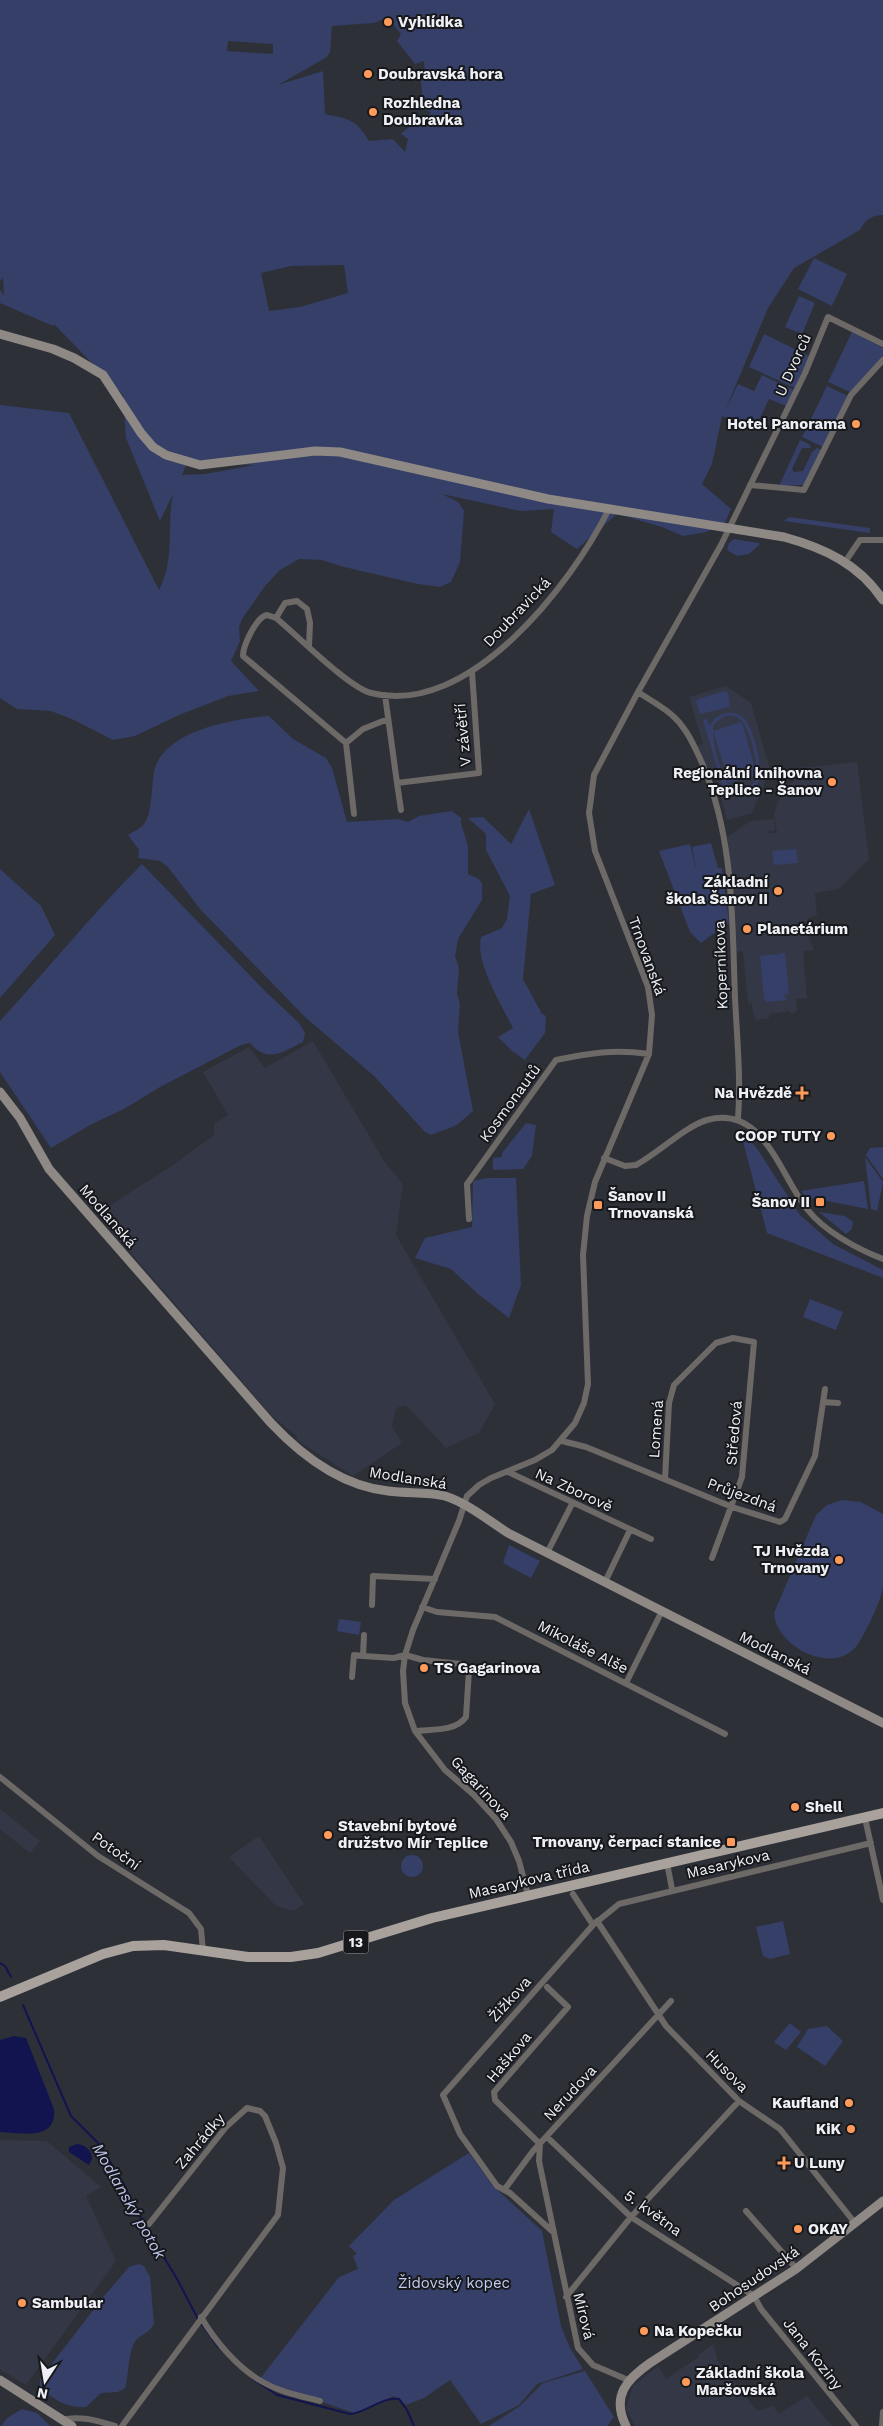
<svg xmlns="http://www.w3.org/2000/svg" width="883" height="2426" viewBox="0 0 883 2426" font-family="'Work Sans',sans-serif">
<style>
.built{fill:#343846}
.green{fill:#353f68;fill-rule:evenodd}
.water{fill:#121450}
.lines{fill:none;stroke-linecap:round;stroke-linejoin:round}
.stream{stroke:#121450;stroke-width:2}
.street{stroke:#6d6967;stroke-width:6}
.secondary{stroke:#8f8985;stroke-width:9}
.primary{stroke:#a9a19c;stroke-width:10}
.poi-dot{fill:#ff9b5a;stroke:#17181c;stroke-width:2}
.labels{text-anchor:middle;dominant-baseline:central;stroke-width:4;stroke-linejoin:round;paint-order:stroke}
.shield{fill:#17181c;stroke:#aeafb4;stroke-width:1}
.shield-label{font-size:14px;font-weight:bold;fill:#eef0f5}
.poi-label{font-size:15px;font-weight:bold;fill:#eef0f5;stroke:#17181c;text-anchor:start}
.street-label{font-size:15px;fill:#eef0f5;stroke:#17181c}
.park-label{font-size:15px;fill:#c1ccf2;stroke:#17181c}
.water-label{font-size:16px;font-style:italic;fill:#bdc7ed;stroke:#17181c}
</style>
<rect width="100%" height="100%" fill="#2e3038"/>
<path class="built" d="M726,686L751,703L770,770L752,813L727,820L714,770L708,772L697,746L703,744L689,697Z
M857,762L869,859L839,889L815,893L817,916L808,918L804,926L814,950L803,951L807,998L796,999L797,1011L794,1013L791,1014L790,1011L769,1014V1018L756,1020L755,1015H753L752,1003L748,1004L743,951L736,952L732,879L727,837L751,821L774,819L775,830L768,831V833H777L774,815L777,804L786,788L800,775L799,768Z
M313,1041L384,1161L403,1184L396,1235L495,1404L479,1433L446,1448L406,1405L396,1408L392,1427L402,1443L353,1476L297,1440V1436L272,1416L117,1237L100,1212L173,1165L214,1135V1124L228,1115L203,1072L249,1047L265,1068Z
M0,1809L40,1841L30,1853L0,1829Z
M259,1836L304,1904L294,1911L276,1906L229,1857Z
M0,2140L47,2141L101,2187L86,2196L116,2261L26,2385L0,2369Z
M713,2344L718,2361L757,2411L773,2406L779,2414L807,2396L832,2426H635L626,2408L633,2386L658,2366L666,2379L699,2357L698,2355Z"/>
<path class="green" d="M0,0H883V215C872,215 865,220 860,230L794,268L768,308L725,411L738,384L754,391L762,375L794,390L786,406L769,399L754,431L722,416L712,464L702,484L731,509L724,525L706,532L683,536L662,527L617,514L577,549L551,532L554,509L520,511L442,494L458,502L464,511L460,562L451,582L440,587L418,584L344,567L322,560L299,559L280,570L265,586L242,619L239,627L240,641L231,661L259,691L228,696L179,715L135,736L113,740L74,720L51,711L17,709L0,698V405L69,413L159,590C176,557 166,528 173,494L160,521L126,438L123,395L54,324L53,326L0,303V290L4,296L3,278L0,281ZM388,18L401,34L397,41L415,64L424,61L425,73L420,75L424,108L431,113L422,120L419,118L401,134L408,139L405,152L393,139L369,141C356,119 349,119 325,114L323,71L278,85L327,57L330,52L332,26L373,23ZM228,41L273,44V54L227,51ZM344,265L348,293L300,307L269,311L261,273L291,266ZM187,463L255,465L205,474L182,475Z
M814,258L847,274L832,306L798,289Z
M799,296L815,303L802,334L785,327Z
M852,332L883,348V357L850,392L828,382Z
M764,334L809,356L795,388L749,367Z
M827,386L848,396L823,447L802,437Z
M800,440L809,444L811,448H802L792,469L794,472L803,471L812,452L817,448L822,450L804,485L779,486Z
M789,517L870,528V533L784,521Z
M734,539L758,543L760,544L749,554L737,556L727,550L729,543Z
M725,691L728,692L730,707L700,714L696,702L698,699Z
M726,713C733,712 738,713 744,718C753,727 764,770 759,781C752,793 740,795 728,789L729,793L725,794L703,720L707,719L709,726L716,717ZM725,716C730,715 735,715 740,719C750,727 761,771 755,782L743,790C737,789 732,788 728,783C720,775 710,734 714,724Z
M269,716L293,739L326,758L332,768L347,822L399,819L408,822L419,816L452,811L461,818V823L468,846V874L479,879L482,884V900L458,939L455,956L459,968L457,994L460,1004L458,1032L473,1111L457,1125L431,1135L425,1132L374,1076L305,1017L273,984L200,909L168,867L160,861L138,858L139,850L128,835C133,832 141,828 144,824C153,814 151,781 155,768C166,730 236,718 269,716Z
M742,722L757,775L729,783L713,731Z
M529,809L555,885L531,894L523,979L542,1014L546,1016L545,1033L525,1060L512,1051L498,1037L513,1028C501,1004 475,963 481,937L502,928L507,919L510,896L486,850V834L468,818L483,817L511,844Z
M711,843L718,868H722L729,922L701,943L690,932L659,851L690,844L697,873L692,847Z
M796,849L798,863L774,865L772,851Z
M142,864L265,991L299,1023L305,1033L303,1042C283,1052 267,1064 250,1043L241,1045L160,1087L124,1109L92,1124L51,1148L0,1072V1021C48,969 92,914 142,864Z
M0,869L41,906L55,935L0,998Z
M779,953H785L789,993L784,995L787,1000L767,1002L764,999L760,956L776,954L779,956Z
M526,1123L536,1125L532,1156L523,1169L493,1170V1158L502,1157V1153Z
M739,1126L758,1150L800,1215L833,1244L883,1270V1278L767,1233Z
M883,1147V1179L866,1155L870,1148Z
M865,1157L883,1182L877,1211L871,1209Z
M487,1178H516L521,1285L509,1318L478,1294L451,1269L415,1258L425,1238L472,1227L473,1181Z
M864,1181L868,1209L822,1200V1198L817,1197L816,1199L806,1197L801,1191Z
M819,1212L845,1216L853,1222L852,1229L846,1234Z
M810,1299L843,1312L836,1330L803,1317Z
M842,1500L861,1502L883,1514C883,1537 883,1566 883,1587C881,1601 866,1632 858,1644C836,1677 776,1648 774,1613L816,1515L827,1505Z
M509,1545L540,1561L531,1578L503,1563Z
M339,1619L361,1622L359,1635L337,1631Z
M401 1866a11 11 0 1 1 22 0a11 11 0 1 1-22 0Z
M783,1921L790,1954L770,1959L763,1956L756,1927Z
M790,2023L801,2032L786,2050L774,2042Z
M827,2026L843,2041L825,2066L797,2047L808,2029Z
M469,2153L493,2186L542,2231L561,2326L570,2348L583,2369L537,2384L519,2405L481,2424L450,2380L424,2398L406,2405L400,2399L393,2396L364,2411L354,2413L259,2380L339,2277L358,2269L353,2256L357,2254L349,2246L394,2200Z
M139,2264L144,2266L150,2277L154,2324C149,2333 142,2334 136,2340C128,2350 129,2376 125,2388L118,2392L101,2393L86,2407C66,2408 54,2400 40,2387V2379L105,2295L129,2267Z
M585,2371L614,2417L607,2426H489L520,2406L543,2383Z
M22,2409L37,2413L50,2426H1L7,2418Z"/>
<path class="water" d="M14,2036L26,2038L54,2109C57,2141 23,2133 0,2132V2040Z
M77,2144C85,2145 92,2150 92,2159L89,2165L69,2152V2147Z"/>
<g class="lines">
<path class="stream" d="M0,1963L5,1966L11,1977
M23,2005L71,2116L98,2143L116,2171L126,2188L132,2205L144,2222L150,2242L160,2251L176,2277L198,2319
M201,2323L218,2347
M253,2379L277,2395L350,2414C366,2413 383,2396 399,2399L407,2410L414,2426"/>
<path class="street" d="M750,485L804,490L851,395L883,360
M845,562L860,540H883
M276,618L285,603L297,601L307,609L310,623L309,646
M638,692C653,702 671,711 682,726C691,737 696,750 702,763C734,838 732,917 735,998C737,1038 741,1079 738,1119
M385,695L397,783L479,773L472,672
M388,719L363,729L346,743L243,656C243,646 256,617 267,615L276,618C297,635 348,687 371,693C469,718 571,585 609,509
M346,743L354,814
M397,783L401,810
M604,1158L625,1166L636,1165C657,1154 686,1126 707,1120C763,1104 780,1175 807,1209C824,1231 857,1249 883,1259
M469,1219L467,1184L556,1060C591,1053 613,1049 649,1054
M823,1402L838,1403
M562,1441L586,1447L732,1507L780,1522L785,1519L815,1456L825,1389
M508,1472L651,1539
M665,1479L669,1403L674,1385L716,1343L733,1338L754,1342L742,1477L712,1558
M547,1553L572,1504
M605,1582L630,1530
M372,1605L373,1576L435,1579
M422,1607L437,1612L495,1617L725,1734
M364,1635L363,1656L394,1658L405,1655L423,1660L461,1664L469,1670L466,1717C455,1732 432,1729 415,1731
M352,1677L354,1655L363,1656
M626,1683L662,1611
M0,1777L98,1856L189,1913L201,1929L203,1951
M865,1818L883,1900
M667,1863L672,1889
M573,1894L593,1925
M528,1895L519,1861L511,1842L496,1819L474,1795L445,1770L415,1731L405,1703L403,1671L405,1655L413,1630L459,1521L467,1496L479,1485L491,1478L535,1460L552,1450L575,1423L584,1403L588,1384L583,1255L587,1216L595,1182L649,1054L652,1015L648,987L595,851L589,813L594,775L638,692L721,545L805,373L828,317L883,344
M597,1921L666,2026L739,2101L780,2129L855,2223
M547,1987L568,2007L494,2092L495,2100L540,2144L539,2161L578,2348L593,2365L628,2380
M547,2137L631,2217L754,2296L761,2309L856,2426
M504,2190L533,2151L671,2001
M746,2211L796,2268
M552,2231L510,2193L497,2186L460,2134L443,2095L593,1925L619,1904L871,1843
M566,2297L631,2217L739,2101
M201,2317C215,2341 237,2367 261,2381C279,2392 301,2396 320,2401
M62,2420C79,2415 98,2421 115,2426
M122,2426L278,2215L283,2168L276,2143L265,2116L260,2111L247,2108L226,2127L149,2224
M882,2426L883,2412"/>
<path class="secondary" d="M0,334L53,349L74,358L103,375L141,433L153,447L166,455L200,465L315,451L340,452L548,499L784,537C824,548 859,564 883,600
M0,1092L20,1118L49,1169L271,1423C302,1456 342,1486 388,1491C407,1494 426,1491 445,1496C467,1503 488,1520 508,1533L883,1723
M0,2380L72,2426
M626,2426C611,2396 627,2379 650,2363L796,2269L883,2201"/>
<path class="primary" d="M0,1997L103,1954L133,1946L164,1945L248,1957H291L318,1953L432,1918L883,1813"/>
</g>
<g class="poi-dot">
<circle cx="388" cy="22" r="5"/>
<circle cx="368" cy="74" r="5"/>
<circle cx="373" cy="112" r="5"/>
<circle cx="856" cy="424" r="5"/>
<circle cx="832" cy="782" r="5"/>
<circle cx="778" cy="891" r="5"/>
<circle cx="747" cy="929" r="5"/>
<path d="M799.5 1085.5h5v5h5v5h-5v5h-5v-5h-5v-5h5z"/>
<circle cx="831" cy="1136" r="5"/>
<rect x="815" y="1197" width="10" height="10" rx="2.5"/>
<rect x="593" y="1200" width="10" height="10" rx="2.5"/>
<circle cx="839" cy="1560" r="5"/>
<circle cx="424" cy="1668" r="5"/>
<circle cx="795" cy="1807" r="5"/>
<circle cx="328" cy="1835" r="5"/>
<rect x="726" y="1837" width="10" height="10" rx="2.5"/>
<circle cx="849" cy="2103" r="5"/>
<circle cx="851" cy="2129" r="5"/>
<path d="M781.5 2155.5h5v5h5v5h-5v5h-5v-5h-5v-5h5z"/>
<circle cx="798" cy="2229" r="5"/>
<circle cx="22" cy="2303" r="5"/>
<circle cx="644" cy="2331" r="5"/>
<circle cx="686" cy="2382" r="5"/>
</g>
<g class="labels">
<rect class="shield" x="343.5" y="1930.5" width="25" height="23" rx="4"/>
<g class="shield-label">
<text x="356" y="1942">13</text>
</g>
<g class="poi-label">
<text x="398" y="22">Vyhlídka</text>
<text x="378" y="74">Doubravská hora</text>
<text x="383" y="103">Rozhledna<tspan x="383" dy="17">Doubravka</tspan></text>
<text x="846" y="424" text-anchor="end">Hotel Panorama</text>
<text x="822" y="773" text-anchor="end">Regionální knihovna<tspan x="822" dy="17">Teplice - Šanov</tspan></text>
<text x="768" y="882" text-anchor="end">Základní<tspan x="768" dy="17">škola Šanov II</tspan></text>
<text x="757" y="929">Planetárium</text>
<text x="792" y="1093" text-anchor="end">Na Hvězdě</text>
<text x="821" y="1136" text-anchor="end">COOP TUTY</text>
<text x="608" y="1196">Šanov II<tspan x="608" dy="17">Trnovanská</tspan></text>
<text x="810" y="1202" text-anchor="end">Šanov II</text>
<text x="829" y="1551" text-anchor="end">TJ Hvězda<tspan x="829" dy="17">Trnovany</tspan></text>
<text x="434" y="1668">TS Gagarinova</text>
<text x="805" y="1807">Shell</text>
<text x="338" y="1826">Stavební bytové<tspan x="338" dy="17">družstvo Mír Teplice</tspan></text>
<text x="721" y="1842" text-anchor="end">Trnovany, čerpací stanice</text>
<text x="839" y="2103" text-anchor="end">Kaufland</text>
<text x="841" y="2129" text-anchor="end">KiK</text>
<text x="794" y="2163">U Luny</text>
<text x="808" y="2229">OKAY</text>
<text x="32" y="2303">Sambular</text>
<text x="654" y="2331">Na Kopečku</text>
<text x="696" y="2373">Základní škola<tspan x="696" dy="17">Maršovská</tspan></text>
</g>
<g class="street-label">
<text transform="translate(793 365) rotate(-66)">U Dvorců</text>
<text transform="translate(517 612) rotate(-46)">Doubravická</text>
<text transform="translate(463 735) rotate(-95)">V závětří</text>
<text transform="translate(647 956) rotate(70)">Trnovanská</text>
<text transform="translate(721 965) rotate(-92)">Koperníkova</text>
<text transform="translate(510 1103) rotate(-54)">Kosmonautů</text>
<text transform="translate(108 1216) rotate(49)">Modlanská</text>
<text transform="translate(656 1429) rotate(-86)">Lomená</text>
<text transform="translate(734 1433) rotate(-85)">Středová</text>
<text transform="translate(408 1478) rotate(9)">Modlanská</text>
<text transform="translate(574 1490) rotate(25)">Na Zborově</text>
<text transform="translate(742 1495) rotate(20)">Průjezdná</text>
<text transform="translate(583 1647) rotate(27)">Mikoláše Alše</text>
<text transform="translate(775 1653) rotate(27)">Modlanská</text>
<text transform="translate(481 1788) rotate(47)">Gagarinova</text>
<text transform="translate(116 1851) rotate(35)">Potoční</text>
<text transform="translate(728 1864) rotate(-13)">Masarykova</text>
<text transform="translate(529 1880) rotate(-13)">Masarykova třída</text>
<text transform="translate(510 1999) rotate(-48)">Žižkova</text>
<text transform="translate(509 2057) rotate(-50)">Haškova</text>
<text transform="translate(727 2071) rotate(45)">Husova</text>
<text transform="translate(570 2093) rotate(-47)">Nerudova</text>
<text transform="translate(200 2141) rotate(-50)">Zahrádky</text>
<text transform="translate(653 2213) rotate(36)">5. května</text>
<text transform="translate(754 2279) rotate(-34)">Bohosudovská</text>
<text transform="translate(584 2316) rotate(76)">Mírová</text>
<text transform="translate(813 2354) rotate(52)">Jana Koziny</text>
</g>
<g class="park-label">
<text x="454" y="2283">Židovský kopec</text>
</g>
<g class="water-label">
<text transform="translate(129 2201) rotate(60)">Modlanský potok</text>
</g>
</g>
<g transform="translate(45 2381) rotate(192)" stroke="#17181c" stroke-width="4" paint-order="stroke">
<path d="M0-4L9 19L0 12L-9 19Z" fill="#eef0f5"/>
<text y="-8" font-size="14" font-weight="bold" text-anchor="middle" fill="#eef0f5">N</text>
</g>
</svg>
